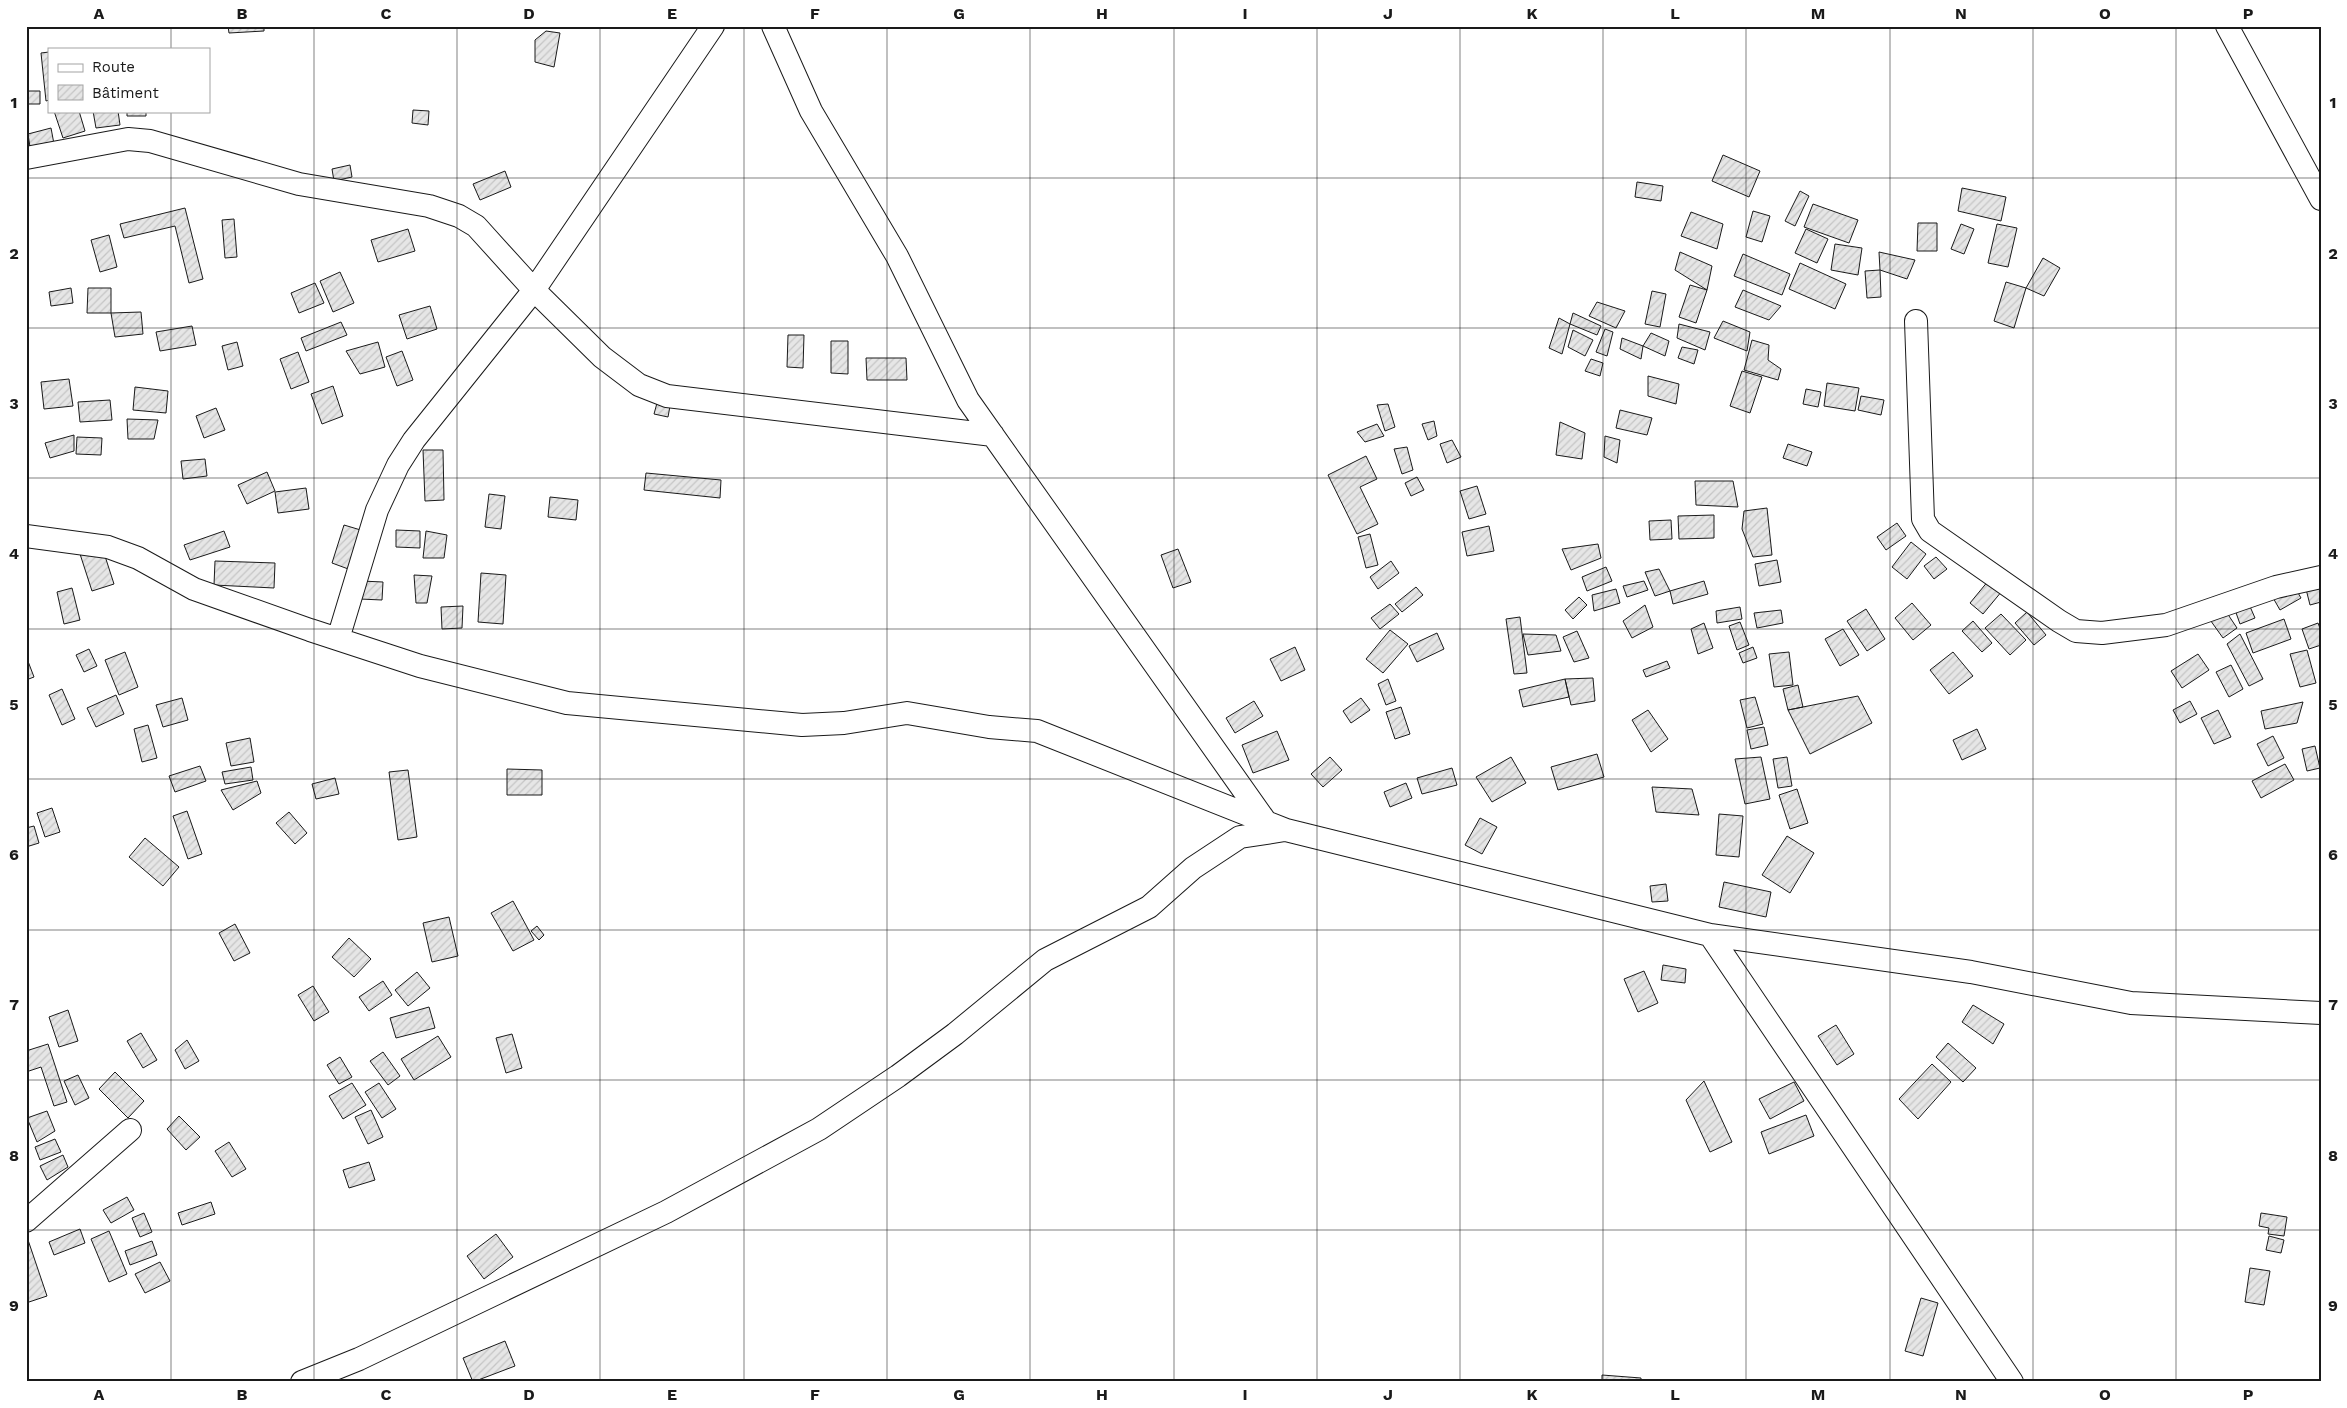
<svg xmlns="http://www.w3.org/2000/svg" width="2347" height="1408" viewBox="0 0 2347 1408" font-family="'Work Sans',sans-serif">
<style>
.building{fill:url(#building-hatch);stroke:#1a1a1a}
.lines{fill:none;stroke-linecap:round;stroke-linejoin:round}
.minor-casing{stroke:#1a1a1a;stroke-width:24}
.minor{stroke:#fff;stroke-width:22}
.grid{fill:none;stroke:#1a1a1a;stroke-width:1;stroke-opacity:0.55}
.neatline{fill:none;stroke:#1a1a1a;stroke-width:2}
.grid-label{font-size:16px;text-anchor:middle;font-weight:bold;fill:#1a1a1a}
</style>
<defs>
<pattern id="building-hatch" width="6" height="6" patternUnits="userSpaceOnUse" patternTransform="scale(1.25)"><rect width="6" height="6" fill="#e6e6e6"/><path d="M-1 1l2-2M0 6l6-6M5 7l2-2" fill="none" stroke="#c5c5c5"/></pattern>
</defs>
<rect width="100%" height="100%" fill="#fff"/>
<path class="building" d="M228,26H264V31L229,33Z
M546,31L560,33L554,67L535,62V40Z
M49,52V100L46,101L41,53Z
M26,91H40V104H26Z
M413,110L429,111L428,125L412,123Z
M54,111H79L85,131L63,138Z
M93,111H118L120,125L96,128Z
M127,111H146V116H127Z
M51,128L54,144L30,147L28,134Z
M1723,155L1760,171L1749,197L1712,181Z
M350,165L352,177L334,181L332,169Z
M505,171L511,187L480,200L473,184Z
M1637,182L1663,186L1661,201L1635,197Z
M1962,188L2006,197L2001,221L1958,211Z
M1800,191L1809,196L1795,226L1785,221Z
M1813,204L1858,220L1849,243L1804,227Z
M185,208L203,279L189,283L175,226L124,238L120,224Z
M1753,211L1770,216L1762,242L1746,237Z
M1691,212L1723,224L1717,249L1681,236Z
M234,219L237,257L225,258L222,220Z
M1918,223H1937V251H1917Z
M1961,224L1974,229L1964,254L1951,249Z
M1997,224L2017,228L2008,267L1988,263Z
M408,229L415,251L378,262L371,240Z
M1806,229L1828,239L1817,263L1795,253Z
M109,235L117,267L100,272L91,240Z
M1835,244L1862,248L1858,275L1831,270Z
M1680,252L1712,266L1707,290L1675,270Z
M1879,252L1915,260L1907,279L1880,270Z
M1743,254L1790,274L1782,295L1734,276Z
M2043,258L2060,268L2044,296L2026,288Z
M1800,263L1846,284L1835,309L1789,289Z
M1880,270L1881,297L1867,298L1865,271Z
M340,272L354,303L333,312L320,281Z
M2006,282L2026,288L2014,328L1994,321Z
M315,283L324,303L299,313L291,293Z
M1690,285L1707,290L1696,323L1679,317Z
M71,288L73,303L51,306L49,292Z
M88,288H111V313H87Z
M1743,290L1781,306L1769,320L1735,307Z
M1652,291L1666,294L1660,327L1645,324Z
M1597,302L1625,311L1616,328L1589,316Z
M430,306L437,329L407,339L399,315Z
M141,312L143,334L115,337L111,313Z
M1573,313L1601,326L1597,335L1570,324Z
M1559,318L1570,324L1562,354L1549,348Z
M1723,321L1750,332L1747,351L1714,338Z
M341,322L347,335L306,351L301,338Z
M1679,324L1710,332L1705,350L1677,338Z
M192,326L196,345L160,351L156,332Z
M1605,329L1613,332L1607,356L1596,352Z
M1573,330L1593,340L1585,356L1568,347Z
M1651,333L1669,341L1665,356L1643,346Z
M788,335H804L803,368L787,367Z
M1622,338L1643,346L1641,359L1620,349Z
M1752,340L1769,345L1768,360L1781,369L1778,380L1744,370Z
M831,341H848V374L831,373Z
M237,342L243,366L228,370L222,346Z
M378,342L385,367L360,374L346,351Z
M1682,347L1698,350L1694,364L1678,358Z
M402,351L413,380L397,386L386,357Z
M298,352L309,382L291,389L280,359Z
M866,358H906L907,380H867Z
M1591,359L1603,363L1600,376L1585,371Z
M1742,371L1762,377L1750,413L1730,406Z
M1648,376L1679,384L1676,404L1648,396Z
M69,379L73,406L44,409L41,382Z
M1827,383L1859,388L1855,411L1824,406Z
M333,386L343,416L322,424L311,394Z
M135,387L168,391L166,413L133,410Z
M1806,389L1821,392L1818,407L1803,404Z
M1861,396L1884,400L1881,415L1858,410Z
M110,400L112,420L80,422L78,402Z
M657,403L670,406L668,417L654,414Z
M1388,404L1395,427L1385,431L1377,405Z
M216,408L225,430L204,438L196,416Z
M1620,410L1652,418L1647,435L1616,428Z
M127,419L158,420L154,439H128Z
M1434,421L1437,436L1428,440L1422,424Z
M1560,422L1585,433L1582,459L1556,455Z
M1377,424L1384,436L1365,442L1357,432Z
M74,435V451L50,458L45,443Z
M1605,436L1620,440L1617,463L1604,457Z
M77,437L102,438L101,455L76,454Z
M1452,440L1461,457L1447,463L1440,444Z
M1788,444L1812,452L1807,466L1783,458Z
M1407,447L1413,470L1402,474L1394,449Z
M423,450H443L444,500L425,501Z
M1366,456L1377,479L1360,487L1378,524L1357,534L1328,475Z
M205,459L207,476L183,479L181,461Z
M267,472L275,491L247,504L238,485Z
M646,473L721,480L720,498L644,490Z
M1417,477L1424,490L1411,496L1405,483Z
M1695,481H1733L1738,507L1696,505Z
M1477,486L1486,514L1469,519L1460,491Z
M306,488L309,509L278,513L275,492Z
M489,494L505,496L501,529L485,527Z
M550,497L578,500L576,520L548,517Z
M1767,508L1772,555L1753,557L1742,529L1744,511Z
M1714,515V538L1679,539L1678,516Z
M1671,520L1672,539L1650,540L1649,521Z
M1897,523L1906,536L1886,550L1877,537Z
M344,525L364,531L351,570L332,563Z
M1489,526L1494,551L1467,556L1462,532Z
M396,530L420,531V548L396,547Z
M224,531L230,547L190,560L184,545Z
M426,531L447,535L444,558H423Z
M1370,534L1378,565L1366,568L1358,537Z
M1911,542L1926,554L1907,579L1892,567Z
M1598,544L1601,558L1571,570L1562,549Z
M1178,549L1191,582L1173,588L1161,555Z
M104,553L114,584L92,591L80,554Z
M1936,557L1947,569L1934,579L1924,566Z
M1777,560L1781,582L1759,586L1755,564Z
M215,561L275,563L274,588L214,585Z
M1391,561L1399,573L1378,589L1370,577Z
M1606,567L1612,581L1587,591L1582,577Z
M1659,569L1670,591L1655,596L1645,572Z
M481,573L506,575L503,624L478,622Z
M414,575L432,576L427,603H416Z
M1989,580L2002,591L1983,614L1970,603Z
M2321,580V602L2310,605L2305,585Z
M361,581L383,582L382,600L360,599Z
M1644,581L1648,590L1627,597L1623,586Z
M1704,581L1708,594L1673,604L1670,591Z
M2293,584L2301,598L2280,610L2272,596Z
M1416,587L1423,595L1402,612L1395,604Z
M72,588L80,620L64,624L57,592Z
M1616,589L1620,603L1594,611L1592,595Z
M1579,597L1587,605L1573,619L1565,610Z
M2248,602L2255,618L2240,624L2234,607Z
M1912,603L1931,625L1913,640L1895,618Z
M1390,604L1399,614L1380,629L1371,618Z
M1645,605L1653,627L1632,638L1623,621Z
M463,606L462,628L442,629L441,607Z
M1740,607L1742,619L1717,623L1716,611Z
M2223,607L2237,628L2223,638L2208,617Z
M1866,609L1885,639L1867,651L1847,621Z
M1781,610L1783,623L1757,628L1754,613Z
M2027,612L2046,635L2034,645L2015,623Z
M2001,614L2026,640L2010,655L1985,628Z
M1520,617L1527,673L1514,674L1506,619Z
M2284,619L2291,639L2253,653L2246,633Z
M1973,621L1992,643L1982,652L1962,631Z
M1740,622L1749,645L1737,650L1729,626Z
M1704,623L1713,648L1698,654L1691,629Z
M2318,623L2321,631V645L2309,649L2302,629Z
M1843,629L1859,655L1840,666L1825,639Z
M1390,630L1408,644L1383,673L1366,659Z
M1577,631L1589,658L1574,662L1563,637Z
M1437,633L1444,649L1417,662L1409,646Z
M1523,634L1556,635L1561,651L1528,655Z
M2240,634L2263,679L2249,686L2227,644Z
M1295,647L1305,670L1281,681L1270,659Z
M1753,647L1757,658L1743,663L1739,653Z
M89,649L97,666L84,672L76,655Z
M2307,650L2316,683L2300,687L2290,654Z
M125,652L138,687L119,695L105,660Z
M1789,652L1793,685L1774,687L1769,654Z
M1953,652L1973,676L1949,694L1930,670Z
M2198,654L2209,670L2182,688L2171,671Z
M26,656L34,677L26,680Z
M1667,661L1670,668L1646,677L1643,670Z
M2231,665L2243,689L2229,697L2216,672Z
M1593,678L1595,701L1571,705L1565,679Z
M1388,679L1396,701L1386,705L1378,684Z
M1565,679L1569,697L1523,707L1519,690Z
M1798,685L1803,707L1788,710L1783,689Z
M62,689L75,719L62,725L49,695Z
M116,695L124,714L96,727L87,708Z
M1858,696L1872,723L1810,754L1788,710Z
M1755,697L1763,724L1747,728L1740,700Z
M182,698L188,720L163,727L156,705Z
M1361,698L1370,710L1351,723L1343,711Z
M1254,701L1263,716L1235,733L1226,718Z
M2190,701L2197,714L2180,723L2173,710Z
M2303,702L2297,723L2265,729L2261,711Z
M1401,707L1410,734L1395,739L1386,712Z
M1648,710L1668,739L1651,752L1632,720Z
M2218,710L2231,737L2214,744L2201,718Z
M148,725L157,758L142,762L134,729Z
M1764,727L1768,745L1751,749L1747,730Z
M1977,729L1986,749L1962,760L1953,740Z
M1277,731L1289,760L1253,773L1242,745Z
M2273,736L2284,758L2268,766L2257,744Z
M250,738L254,762L231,766L226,743Z
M2315,746L2320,768L2307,771L2302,749Z
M1597,754L1604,777L1558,790L1551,767Z
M1330,757L1342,770L1323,787L1311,774Z
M1511,757L1526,783L1492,802L1476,777Z
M1761,757L1770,799L1745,804L1735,759Z
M1787,757L1792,786L1778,788L1773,759Z
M2285,764L2294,780L2261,798L2252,781Z
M200,766L206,781L175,792L169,776Z
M251,767L253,780L225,784L222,772Z
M1452,768L1457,785L1422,794L1417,778Z
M507,769L542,770V795H507Z
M408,770L417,837L398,840L389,772Z
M335,778L339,794L316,799L312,784Z
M257,781L261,793L233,810L221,790Z
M1406,783L1412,798L1390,807L1384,792Z
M1652,787L1692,789L1699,815L1656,812Z
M1797,789L1808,823L1790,829L1779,795Z
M52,808L60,832L45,837L37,813Z
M187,811L202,854L188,859L173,816Z
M289,812L307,833L295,844L276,823Z
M1719,814L1743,816L1739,857L1716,855Z
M1480,818L1497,827L1482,854L1465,845Z
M34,826L39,843L26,847V828Z
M1787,836L1814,853L1790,893L1762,875Z
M145,838L179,867L163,886L129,857Z
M1724,882L1771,892L1766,917L1719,907Z
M1666,884L1668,901L1652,902L1650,886Z
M513,901L534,940L513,951L491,913Z
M449,917L458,956L432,962L423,923Z
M235,924L250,953L234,961L219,933Z
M537,926L544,935L539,940L531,931Z
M349,938L371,959L354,977L332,957Z
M1663,965L1686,969L1685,983L1661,980Z
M1644,971L1658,1003L1638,1012L1624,979Z
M417,972L430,988L408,1006L395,990Z
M383,981L392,995L369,1011L359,997Z
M313,986L329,1012L314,1021L298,995Z
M1973,1005L2004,1024L1993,1044L1962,1022Z
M429,1007L435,1028L396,1038L390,1018Z
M68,1010L78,1041L59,1047L49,1017Z
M1836,1025L1854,1054L1837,1065L1818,1036Z
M141,1033L157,1060L143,1068L127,1041Z
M512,1034L522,1068L506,1073L496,1038Z
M438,1036L451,1057L414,1080L401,1059Z
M187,1040L199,1061L185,1069L175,1050Z
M1948,1043L1976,1068L1963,1082L1936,1057Z
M48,1044L67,1102L54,1106L41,1067L26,1072V1051Z
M383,1052L400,1076L388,1085L370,1061Z
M340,1057L352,1077L339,1084L327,1065Z
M1932,1064L1951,1082L1918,1119L1899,1099Z
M115,1072L144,1101L128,1118L99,1089Z
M78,1075L89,1098L75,1105L64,1081Z
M1704,1081L1732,1142L1710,1152L1686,1100Z
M1794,1082L1804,1101L1770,1119L1759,1099Z
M352,1083L366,1105L343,1119L329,1096Z
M379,1083L396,1109L382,1118L365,1092Z
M371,1110L383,1137L368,1144L355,1117Z
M47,1111L55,1131L37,1142L27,1118Z
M1806,1115L1814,1136L1769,1154L1761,1132Z
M179,1116L200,1137L186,1150L167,1129Z
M55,1139L61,1152L40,1160L35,1147Z
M229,1142L246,1169L232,1177L215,1151Z
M63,1155L68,1167L47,1180L40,1166Z
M369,1162L375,1180L349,1188L343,1170Z
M127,1197L134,1210L111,1223L103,1210Z
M211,1202L215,1214L182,1225L178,1213Z
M144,1213L152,1232L140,1237L132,1218Z
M2261,1213L2287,1217L2284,1236L2268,1234L2269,1228L2259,1226Z
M80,1229L85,1243L54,1255L49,1242Z
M109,1231L127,1274L109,1282L91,1239Z
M26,1234L47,1296L26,1303Z
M496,1234L513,1257L484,1279L467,1256Z
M2269,1236L2284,1240L2281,1253L2266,1250Z
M152,1241L157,1255L130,1265L125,1251Z
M160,1262L170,1281L145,1293L135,1274Z
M2250,1268L2270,1271L2264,1305L2245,1302Z
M1921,1298L1938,1303L1923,1356L1905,1351Z
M505,1341L515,1366L473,1382L463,1358Z
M1602,1375L1641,1378V1382H1602Z"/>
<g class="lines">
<defs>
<path id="minor" d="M773,26L811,111L897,256L968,400L1266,822
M2227,26L2321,199
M26,158L128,139L150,141L299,184L429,206L459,216L476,226L534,290L602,357L639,385L667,396L993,435
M1916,321L1923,519L1930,531L2059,621L2076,631L2102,633L2166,625L2276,587L2321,577
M26,536L108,547L138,558L194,589L310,630L420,666L567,703L802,725L844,723L907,713L989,727L1037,731L1286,830L1710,935L1971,972L2131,1003L2321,1013
M338,639L377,510L398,465L414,440L534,290L713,26
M1710,935L2012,1382
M26,1221L130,1130
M302,1382L359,1359L666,1212L819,1129L898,1076L955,1034L1045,960L1149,907L1193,868L1240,837L1285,830"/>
</defs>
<use href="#minor" class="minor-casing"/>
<use href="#minor" class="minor"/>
</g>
<path class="grid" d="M171,26V49M314,26V1382M457,26V1382M600,26V1382M744,26V1382M887,26V1382M1030,26V1382M1174,26V1382M1317,26V1382M1460,26V1382M1603,26V1382M1746,26V1382M1890,26V1382M2033,26V1382M2176,26V1382M171,111V1382M26,178H2321M26,328H2321M26,478H2321M26,629H2321M26,779H2321M26,930H2321M26,1080H2321M26,1230H2321"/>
<rect width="2347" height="1408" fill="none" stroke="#ffffff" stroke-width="55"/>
<rect x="48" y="48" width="162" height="65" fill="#ffffff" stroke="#a3a3a3"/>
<rect x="58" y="64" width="25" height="8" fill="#ffffff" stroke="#a3a3a3"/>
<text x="92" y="72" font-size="15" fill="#1a1a1a">Route</text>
<rect x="58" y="85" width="25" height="15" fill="url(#building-hatch)" stroke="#a3a3a3"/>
<text x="92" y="98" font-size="15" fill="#1a1a1a">Bâtiment</text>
<rect x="28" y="28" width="2292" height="1352" class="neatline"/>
<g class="grid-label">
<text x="99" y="19">A</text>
<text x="242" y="19">B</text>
<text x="386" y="19">C</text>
<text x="529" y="19">D</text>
<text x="672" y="19">E</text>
<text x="815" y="19">F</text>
<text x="959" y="19">G</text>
<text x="1102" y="19">H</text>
<text x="1245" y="19">I</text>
<text x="1388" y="19">J</text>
<text x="1532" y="19">K</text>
<text x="1675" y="19">L</text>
<text x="1818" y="19">M</text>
<text x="1961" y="19">N</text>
<text x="2105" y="19">O</text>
<text x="2248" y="19">P</text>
<text x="14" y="108">1</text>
<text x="2333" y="108">1</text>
<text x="14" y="259">2</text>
<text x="2333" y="259">2</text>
<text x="14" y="409">3</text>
<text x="2333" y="409">3</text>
<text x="14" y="559">4</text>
<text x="2333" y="559">4</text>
<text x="14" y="710">5</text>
<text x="2333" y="710">5</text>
<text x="14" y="860">6</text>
<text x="2333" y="860">6</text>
<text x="14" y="1010">7</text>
<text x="2333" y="1010">7</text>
<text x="14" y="1161">8</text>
<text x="2333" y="1161">8</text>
<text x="14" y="1311">9</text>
<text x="2333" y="1311">9</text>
<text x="99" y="1400">A</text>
<text x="242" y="1400">B</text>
<text x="386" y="1400">C</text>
<text x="529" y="1400">D</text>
<text x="672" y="1400">E</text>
<text x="815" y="1400">F</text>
<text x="959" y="1400">G</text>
<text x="1102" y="1400">H</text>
<text x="1245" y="1400">I</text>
<text x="1388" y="1400">J</text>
<text x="1532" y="1400">K</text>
<text x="1675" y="1400">L</text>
<text x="1818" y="1400">M</text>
<text x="1961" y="1400">N</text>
<text x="2105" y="1400">O</text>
<text x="2248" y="1400">P</text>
</g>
</svg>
